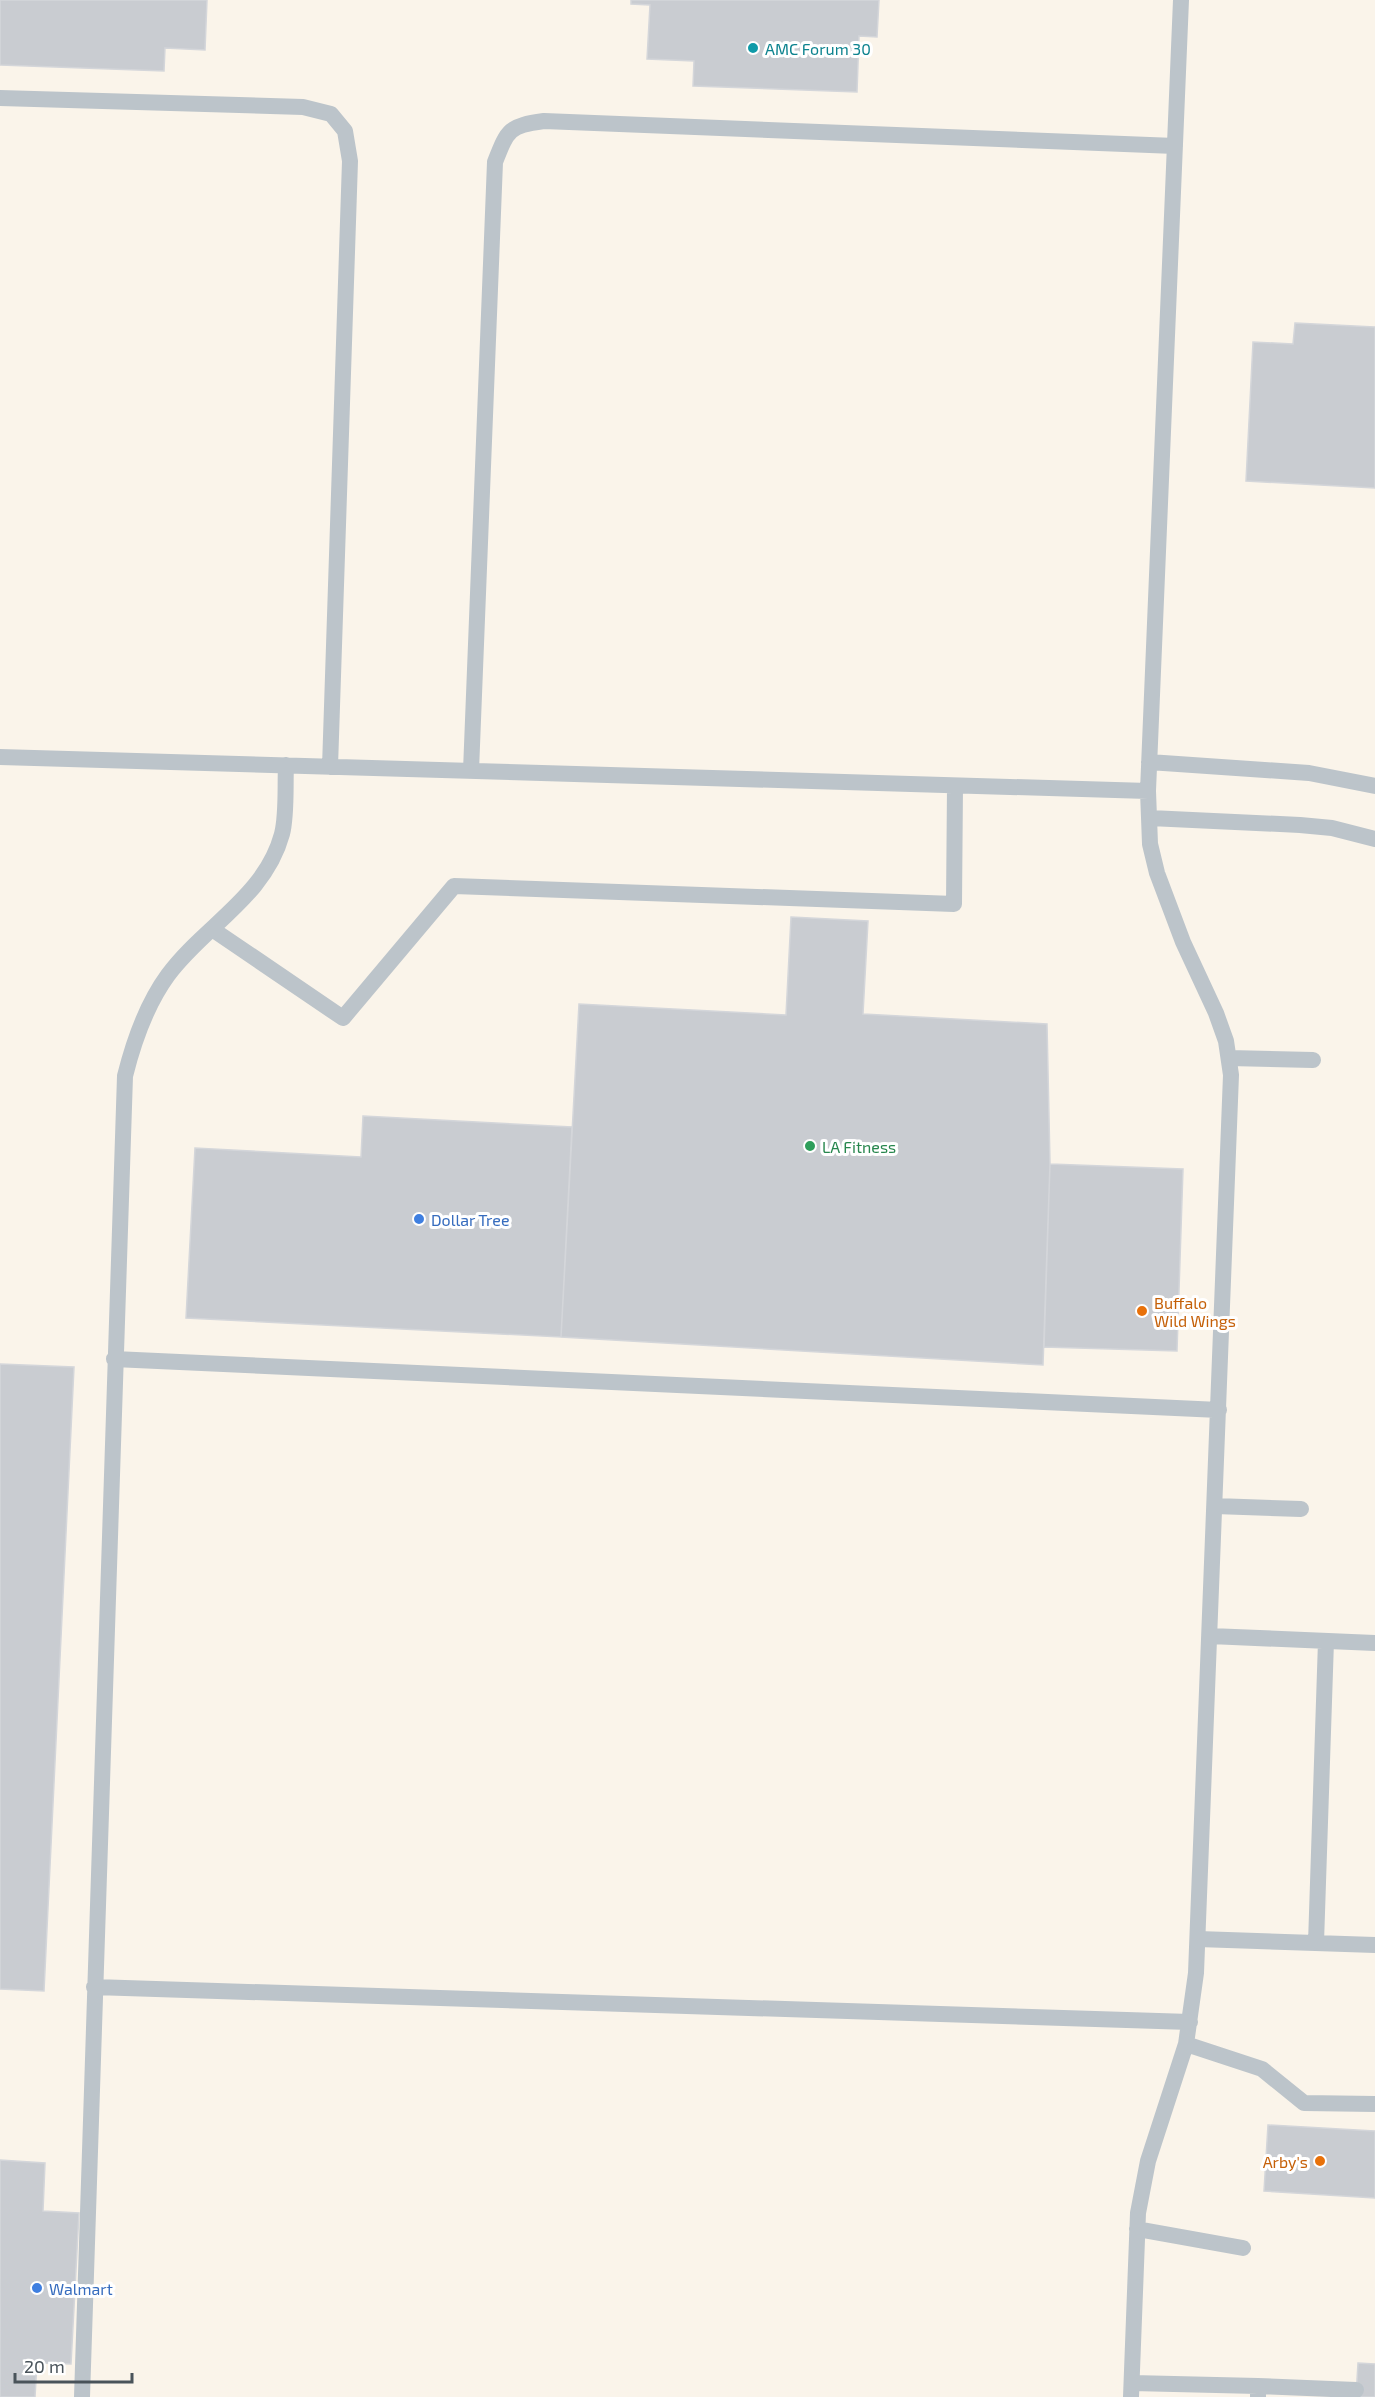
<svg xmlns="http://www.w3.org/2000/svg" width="1375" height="2397" viewBox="0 0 1375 2397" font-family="'Exo 2',sans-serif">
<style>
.commercial{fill:#faf4ea}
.building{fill:#c9ccd1;stroke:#d4d6da;stroke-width:1.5}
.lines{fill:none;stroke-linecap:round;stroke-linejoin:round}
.service{stroke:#bcc4ca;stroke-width:16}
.culture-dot{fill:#0f9aa8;stroke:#fff;stroke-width:2}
.leisure-dot{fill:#2e9e5b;stroke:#fff;stroke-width:2}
.shop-dot{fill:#3f7fe0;stroke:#fff;stroke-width:2}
.food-dot{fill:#e8710a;stroke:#fff;stroke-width:2}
.labels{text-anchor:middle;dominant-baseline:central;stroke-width:6;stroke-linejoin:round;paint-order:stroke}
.culture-label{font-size:16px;fill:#0d838f;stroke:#fff;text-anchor:start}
.leisure-label{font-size:16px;fill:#27864d;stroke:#fff;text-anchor:start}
.shop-label{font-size:16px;fill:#366cbe;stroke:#fff;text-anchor:start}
.food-label{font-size:16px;fill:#c56008;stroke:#fff;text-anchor:start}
</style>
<rect width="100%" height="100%" fill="#f1efef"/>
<path class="commercial" d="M0,0H1375V2397H0Z"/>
<path class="building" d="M0,0H207L205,50L165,48L164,71L0,65Z
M631,0H879L877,37L859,36L857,92L693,86L694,61L647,59L650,5L631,4Z
M1295,323L1375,327V488L1246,481L1253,342L1293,344Z
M791,917L868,921L863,1014L1047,1024L1050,1164L1043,1365L561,1337L579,1004L786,1015Z
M363,1116L572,1127L561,1337L186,1318L195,1148L361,1157Z
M1050,1164L1183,1169L1177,1351L1044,1347Z
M0,1364L74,1367L44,1991L0,1989Z
M1268,2125L1375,2131V2198L1264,2191Z
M0,2160L45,2163L43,2211L79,2213L71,2364L37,2363L35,2397H0Z
M1358,2363L1375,2364V2397H1356Z"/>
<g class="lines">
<path class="service" d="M0,98L303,107L331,114L345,131L350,161L330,767
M0,757L1148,791
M1149,762L1309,773L1375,786
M471,771L495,162C508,129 509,126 544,121L1175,146
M1150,818L1300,825L1332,828L1375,839
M212,929L343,1018L454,886L954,904L955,786
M1229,1058L1313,1060
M114,1359L1219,1410
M1215,1506L1301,1509
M1210,1636L1375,1643
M1198,1939L1375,1945
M1316,1943L1326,1641
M94,1987L1190,2022
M1186,2044L1262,2069L1304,2103L1375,2104
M1137,2229L1243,2248
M1132,2383L1258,2386V2397
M1258,2386L1356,2390
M82,2397L125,1076C134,1040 146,1005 168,975C204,926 265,897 282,834C287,815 285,786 286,765
M1131,2397L1138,2213L1148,2161L1186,2044L1196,1973L1231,1075L1226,1041L1216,1013L1183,942L1157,873L1150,844L1148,791L1181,0"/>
</g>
<circle class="culture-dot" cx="753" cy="48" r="6"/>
<circle class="leisure-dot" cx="810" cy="1146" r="6"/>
<g class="shop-dot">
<circle cx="419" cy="1219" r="6"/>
<circle cx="37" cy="2288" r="6"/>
</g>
<g class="food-dot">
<circle cx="1142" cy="1311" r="6"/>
<circle cx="1320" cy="2161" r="6"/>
</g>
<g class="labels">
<g class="culture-label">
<text x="765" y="48">AMC Forum 30</text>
</g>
<g class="leisure-label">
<text x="822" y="1146">LA Fitness</text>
</g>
<g class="shop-label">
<text x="431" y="1219">Dollar Tree</text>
<text x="49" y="2288">Walmart</text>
</g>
<g class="food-label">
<text x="1154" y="1302">Buffalo<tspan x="1154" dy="18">Wild Wings</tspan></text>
<text x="1308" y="2161" text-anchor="end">Arby's</text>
</g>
</g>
<path d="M15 2373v9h117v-9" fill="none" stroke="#49535a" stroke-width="3"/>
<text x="24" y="2373" font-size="18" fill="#49535a" stroke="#ffffff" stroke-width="4.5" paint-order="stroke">20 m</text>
</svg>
